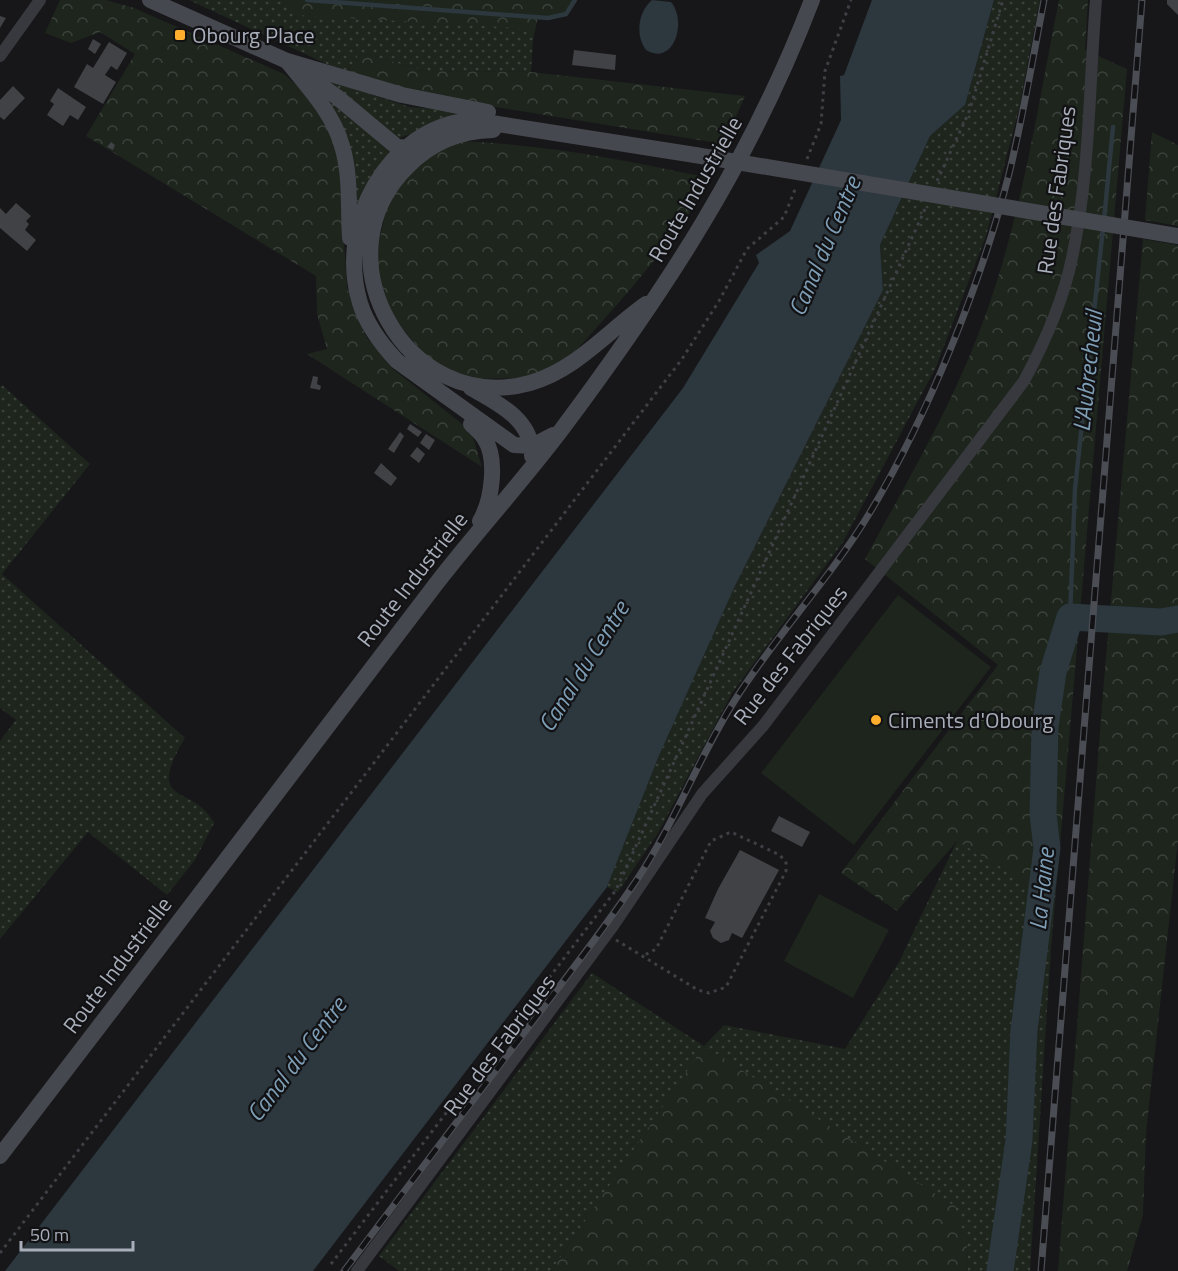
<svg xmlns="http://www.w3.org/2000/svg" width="1178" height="1271" viewBox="0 0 1178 1271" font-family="'Titillium Web',sans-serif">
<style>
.grass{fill:url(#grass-dots)}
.forest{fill:url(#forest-crowns)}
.garden{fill:#1d251d}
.water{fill:#2c373e}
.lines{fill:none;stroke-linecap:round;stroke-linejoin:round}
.stream{stroke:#2c373e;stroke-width:4.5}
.river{stroke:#2c373e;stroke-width:27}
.building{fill:#414246}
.path{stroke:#3e4046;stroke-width:3;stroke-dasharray:3 4.5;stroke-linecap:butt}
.street{stroke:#38393e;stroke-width:12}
.secondary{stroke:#46484f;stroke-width:16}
.rail-casing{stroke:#4b4d54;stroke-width:7}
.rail{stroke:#121214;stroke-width:4.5;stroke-dasharray:14;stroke-linecap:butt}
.secondary-bridge{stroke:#46484f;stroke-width:16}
.poi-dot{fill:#fcae2c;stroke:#121214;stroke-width:2}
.labels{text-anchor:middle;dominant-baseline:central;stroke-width:4.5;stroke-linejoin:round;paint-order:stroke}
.poi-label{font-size:22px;fill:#a8aeba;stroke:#121214;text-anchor:start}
.street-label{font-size:22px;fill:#a8aeba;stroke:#121214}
.water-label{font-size:24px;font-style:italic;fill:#7e9eb6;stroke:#121214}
</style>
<defs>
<pattern id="grass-dots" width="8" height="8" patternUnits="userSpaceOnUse" patternTransform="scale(1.5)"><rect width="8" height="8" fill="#1d251d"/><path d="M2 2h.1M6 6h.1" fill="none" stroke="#3b423c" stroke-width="1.8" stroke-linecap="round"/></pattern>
<pattern id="forest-crowns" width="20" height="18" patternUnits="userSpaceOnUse" patternTransform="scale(1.5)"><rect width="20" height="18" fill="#1d251d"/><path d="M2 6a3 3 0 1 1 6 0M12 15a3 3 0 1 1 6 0" fill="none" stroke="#3b423c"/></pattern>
</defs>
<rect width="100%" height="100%" fill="#171719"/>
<path class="grass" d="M189,0H575L566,14L538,17L533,40L531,72L426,71L360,53L346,73Z
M994,0H1040L1019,109L986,236L936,367L843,542L732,693L658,833L618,892L607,887L658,758L734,588L883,290L880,245L930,136L965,105Z
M330,81L410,107L449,110L461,115L397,139L328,84Z
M324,94L391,151L357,208Z
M2,385L90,464L2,574L185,738C143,808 194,783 214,823L195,860L167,895L88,832L0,939V741L16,720L0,708V387Z
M957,841L1022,879L1051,949L1030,1271H968L967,1247L705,1047L551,1271H399L379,1256L592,973L704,1046L724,1025L845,1049L899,962Z"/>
<path class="forest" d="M60,0H106L134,8L284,74L303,91L321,113L338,152L347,287L365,335L393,369L471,431L482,467L307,354L327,349L317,314L316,276L86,136L135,54L100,32L71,43L45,33Z
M278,0H575L566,14L538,17L535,29L295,15Z
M1059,0H1088L1085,50L1127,69L1051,949L1022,880L957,841L897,911L841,873L998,665L865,559C906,483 951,408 981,327C1021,222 1037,110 1059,0Z
M360,53L426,71L531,72L745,96L724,144L428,96L346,73Z
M1152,132L1178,145V226L1145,220Z
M456,141C545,144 623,160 710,178L679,230L629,291L566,362L526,378L464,379L428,359L387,310L375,260L389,197L425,158Z
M1143,239L1178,245V840L1146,1133L1143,1215L1127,1271H1058L1104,680Z
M704,1046L956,1207L967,1247L968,1271H551Z"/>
<path class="garden" d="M898,595L991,667L854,845L761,773Z
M819,894L889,930L853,998L784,961Z"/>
<path class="water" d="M652,0L671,2C687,20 675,67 646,50C635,35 638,12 652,0Z
M872,0H994L965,105L930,136L880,245L883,290L734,588L658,758L607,887L313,1271H5L683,388L759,263L756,255L790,231L841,120L840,76L844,75Z"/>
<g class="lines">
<path class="stream" d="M307,0L548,18L566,14L575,0
M1104,220L1113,127
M1070,617L1075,489L1103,228"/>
<path class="river" d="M1000,1271L1019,1140L1024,1030L1047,848L1043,814L1045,727L1053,672L1070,617L1161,622L1178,619"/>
</g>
<path class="building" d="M1167,0H1178V15L1167,4Z
M0,16L6,18L0,28Z
M93,39L101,44L95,54L88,49Z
M109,42L127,53L117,70L111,66L105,75L116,82L103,104L74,87L87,64L93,68Z
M574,50L616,55L615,70L572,65Z
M13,86L25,98L4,120L0,117V100Z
M58,88L86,107L78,120L70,115L63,126L47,115L54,104L50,101Z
M111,142L115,145L113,150L107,147Z
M16,203L31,216L26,221L29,224L25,230L36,240L27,251L0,228V208L6,214Z
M313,376L318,377L317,384L321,386L320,390L310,388Z
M410,424L422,432L418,437L407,429Z
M400,432L404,436L394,453L388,449Z
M426,434L435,440L429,450L420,443Z
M417,447L425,454L419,463L410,456Z
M381,463L397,478L391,486L374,473Z
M779,816L810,832L802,847L771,831Z
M740,850L779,870L742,938L732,933L729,940L721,943L713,938L710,931L715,922L705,918L718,889Z"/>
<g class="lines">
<path class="path" d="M807,159L821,124L825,71L851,0
M937,181L969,112L1003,0
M616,940L698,990L709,993L726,987L786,871V863L780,855L731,832L711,841L656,949L643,956
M0,1253L682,359L719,301L747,249L784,217L796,187
M331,1264L616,890L925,209"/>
<path class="street" d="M0,56L40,0
M357,1271L613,926L702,794L763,726L1024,381C1045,342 1063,302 1072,258C1090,174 1089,86 1096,0"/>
<path class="secondary" d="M150,0L287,61L402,95L488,112
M287,61C308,87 333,113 342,146C351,175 348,208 350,238
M302,72L337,97L397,147L415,148
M493,130C459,131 432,142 408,166C316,255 406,417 530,383C576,370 608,331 646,304
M471,388C498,403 533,420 532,456
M471,424C475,428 481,433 484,438C498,458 492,501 480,521
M553,435L532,446L514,445L397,361C381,344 367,326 360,303C336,225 387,127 472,120L695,155
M0,1156C146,966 290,775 436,584C477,531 522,482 562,429C665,291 750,162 812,0"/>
<defs>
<path id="rail" d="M344,1271C405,1190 466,1110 527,1029C564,980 602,932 636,881C675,823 698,758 735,700C776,635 829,580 869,514C928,416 981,284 1009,174C1023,116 1033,58 1044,0
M1041,1271L1142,0"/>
</defs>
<use href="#rail" class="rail-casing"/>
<use href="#rail" class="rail"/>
<path class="secondary-bridge" d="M695,155L1178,236"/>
</g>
<g class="poi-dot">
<rect x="174" y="29" width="12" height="12" rx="3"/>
<circle cx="876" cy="720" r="6"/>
</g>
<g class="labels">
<g class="poi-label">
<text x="192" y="35">Obourg Place</text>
<text x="888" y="720">Ciments d'Obourg</text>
</g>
<g class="street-label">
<text transform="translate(695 189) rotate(-60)">Route Industrielle</text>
<text transform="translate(1056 190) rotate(-82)">Rue des Fabriques</text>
<text transform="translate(412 579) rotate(-52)">Route Industrielle</text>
<text transform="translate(790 655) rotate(-52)">Rue des Fabriques</text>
<text transform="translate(117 965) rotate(-53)">Route Industrielle</text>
<text transform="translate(499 1045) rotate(-53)">Rue des Fabriques</text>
</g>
<g class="water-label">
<text transform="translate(824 246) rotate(-67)">Canal du Centre</text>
<text transform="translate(1087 371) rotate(-84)">L'Aubrecheuil</text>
<text transform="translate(583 666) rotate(-58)">Canal du Centre</text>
<text transform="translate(1041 889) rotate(-84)">La Haine</text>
<text transform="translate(296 1059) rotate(-53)">Canal du Centre</text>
</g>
</g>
<path d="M21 1241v9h112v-9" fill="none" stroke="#a8aeba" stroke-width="3"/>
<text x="30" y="1241" font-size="18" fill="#a8aeba" stroke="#121214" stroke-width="4.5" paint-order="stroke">50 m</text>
</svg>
